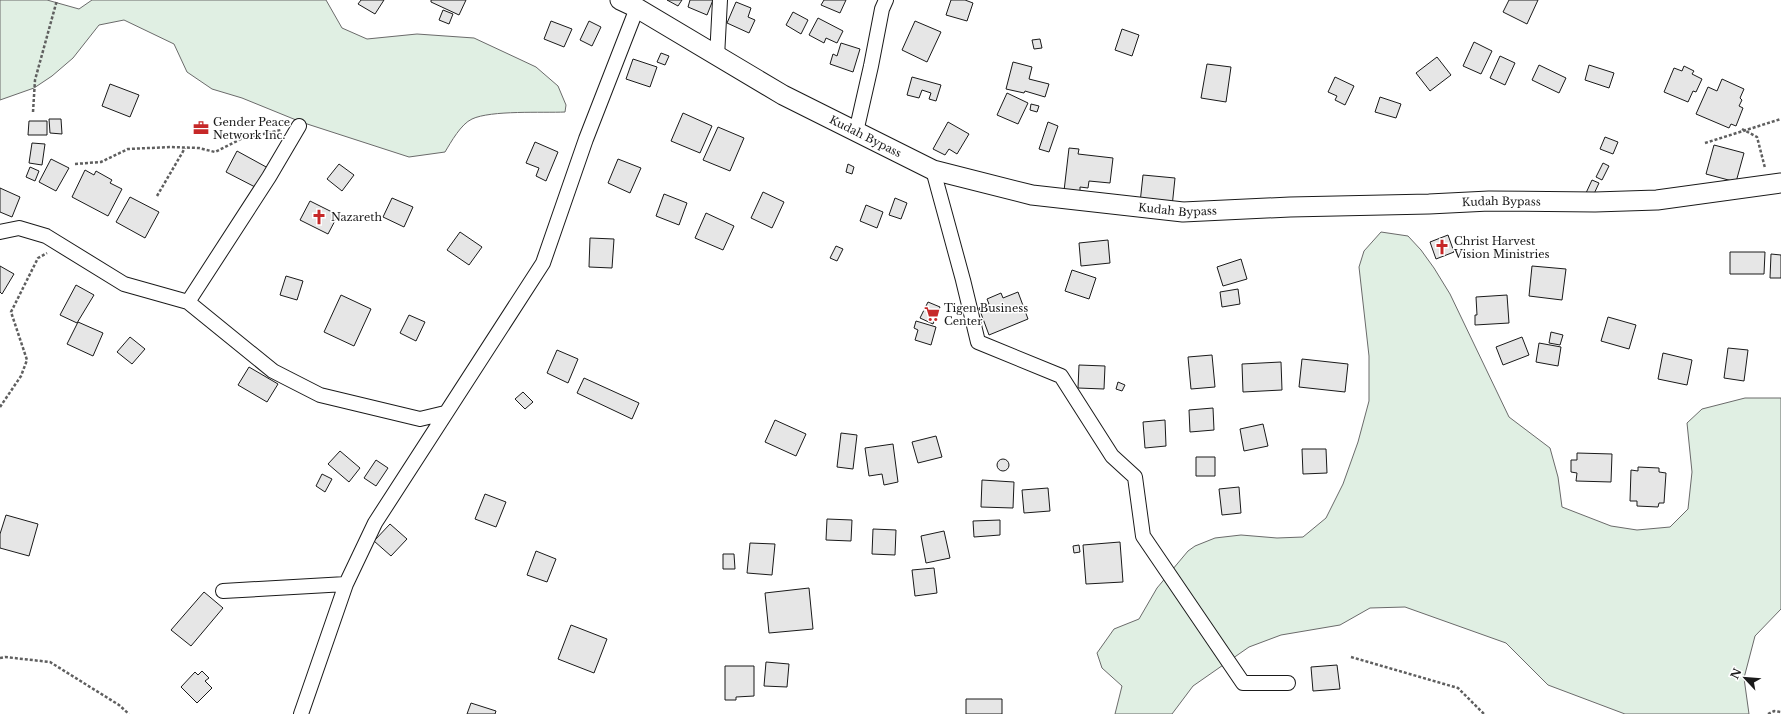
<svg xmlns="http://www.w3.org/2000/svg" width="1781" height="714" viewBox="0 0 1781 714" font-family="'Libre Baskerville',serif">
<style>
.green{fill:#e0efe3;stroke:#6a6a6a}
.building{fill:#e6e6e6;stroke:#1a1a1a}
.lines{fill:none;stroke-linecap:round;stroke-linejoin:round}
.street-casing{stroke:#1a1a1a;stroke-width:16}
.secondary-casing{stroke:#1a1a1a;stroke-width:21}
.path{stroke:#5f5f5f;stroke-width:2.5;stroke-dasharray:3 2;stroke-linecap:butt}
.street{stroke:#fff;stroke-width:14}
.secondary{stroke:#fff;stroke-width:19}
.labels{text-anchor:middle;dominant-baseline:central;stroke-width:3;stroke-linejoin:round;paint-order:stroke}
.poi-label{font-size:11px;fill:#1a1a1a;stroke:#fff;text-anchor:start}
.street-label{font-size:11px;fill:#1a1a1a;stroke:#fff}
</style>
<rect width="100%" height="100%" fill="#fff"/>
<path class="green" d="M0,0H47L79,9L92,0H326L342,28L367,39L417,34L474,38L519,59L536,67L558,86L566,105L565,112C543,113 491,110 472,119C461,124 451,142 445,152L409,157L301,122L242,98L212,89L187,72L174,44L124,20L99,25L73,58L52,76L34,88L0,100Z
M1381,232L1408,236L1421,250L1434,268L1450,294L1509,417L1550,448L1558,477L1562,507L1611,526L1637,530L1670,527L1688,509L1692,472L1687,423L1702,409L1745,398H1781V609L1755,636L1744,678L1749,714H1625L1548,685L1506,643L1405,607L1370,608L1340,625L1281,635L1249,647L1193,686L1172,714H1115L1122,686L1102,668L1097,653L1114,629L1139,619L1157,588L1188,551L1195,546L1215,538L1241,535L1277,538L1303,537L1326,518L1343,484L1358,442L1369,401V356L1359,267L1364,251Z"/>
<path class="building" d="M361,0H384L375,14L358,4Z
M431,0H466L459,15L431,2Z
M667,0H682L678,6Z
M690,0H713L707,15L688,7Z
M824,0H846L840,13L821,5Z
M951,0H965L973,3L967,21L946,15Z
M1509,0H1538L1527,24L1503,12Z
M736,2L751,8L748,17L755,20L749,33L727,23Z
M443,10L453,14L449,24L439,20Z
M793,12L808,20L801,34L786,25Z
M818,18L843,31L837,43L826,38L824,43L809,35Z
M551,21L572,29L564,47L544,39Z
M589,21L601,27L592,46L580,40Z
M915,21L941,32L927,62L902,50Z
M1122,29L1139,35L1132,56L1115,50Z
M1040,39L1042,48L1034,49L1032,40Z
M1474,42L1492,51L1481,74L1463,66Z
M841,43L860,49L853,72L830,64L833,54L837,56Z
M661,53L669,56L665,65L657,62Z
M1500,56L1515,63L1505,85L1490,78Z
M1437,57L1451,75L1430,91L1416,73Z
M633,59L657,67L650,87L626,79Z
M1013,62L1032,67L1029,79L1049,84L1045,97L1025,91L1024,93L1006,89Z
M1207,64L1231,67L1226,102L1201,98Z
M1539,65L1566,78L1559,93L1532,80Z
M1589,65L1614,73L1609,88L1585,80Z
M1684,66L1694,71L1692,74L1702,79L1696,92L1693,91L1688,102L1664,92L1674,68L1682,71Z
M912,77L941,85L936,101L929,99L931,93L922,90L919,98L907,95Z
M1335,77L1354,86L1345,105L1335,100L1337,96L1328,92Z
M1722,79L1744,89L1740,98L1742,100L1739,106L1743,108L1736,126L1731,124L1729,128L1696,114L1708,87L1717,91Z
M110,84L139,95L130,117L102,106Z
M1007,93L1028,103L1018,124L997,115Z
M1380,97L1401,104L1396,118L1375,112Z
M1031,104L1039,106L1037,112L1030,110Z
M683,113L712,126L700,153L671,141Z
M49,119H61L62,134L50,133Z
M29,121H47V135H28Z
M948,122L969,134L957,154L949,149L945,155L933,149Z
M1048,122L1058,126L1049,152L1039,149Z
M718,127L744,138L730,171L703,160Z
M1605,137L1618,142L1613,154L1600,149Z
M535,142L558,152L546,181L536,176L539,168L526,163Z
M32,143L45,144L42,165L29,163Z
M1714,145L1744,153L1736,182L1706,174Z
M1069,148L1079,149L1078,154L1113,158L1110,183L1089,181L1088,188L1080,187V193L1064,191Z
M237,151L268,168L257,188L226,172Z
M51,159L69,168L56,191L39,182Z
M618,159L641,168L630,193L608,183Z
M1603,163L1609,166L1602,180L1596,177Z
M339,164L354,175L342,191L327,179Z
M848,164L854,167L852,174L846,172Z
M30,167L39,171L35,181L26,177Z
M85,170L94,175L96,171L112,180L110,183L122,189L108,216L72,197Z
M1143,175L1175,178L1172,207L1140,203Z
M1592,180L1599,183L1593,196L1586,193Z
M0,188L20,197L12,217L0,212Z
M763,192L784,202L772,228L751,218Z
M664,194L687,203L679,225L656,216Z
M130,197L159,212L145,238L116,222Z
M392,198L413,207L404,227L383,217Z
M895,198L907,203L901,219L889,215Z
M310,201L338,215L328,234L300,220Z
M866,205L883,212L877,228L860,221Z
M706,213L734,226L723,250L695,238Z
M460,232L482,247L469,265L447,250Z
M1448,235L1454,252L1436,259L1430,242Z
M590,238L614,239L612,268L589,267Z
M1108,240L1110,263L1081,266L1079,243Z
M836,246L843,249L837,261L830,258Z
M1730,252H1765L1764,274H1730Z
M1771,254L1781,255V278H1770Z
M1241,259L1247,279L1223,286L1217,267Z
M0,266L14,274L2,294L0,292Z
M1532,266L1566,269L1562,300L1529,296Z
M1072,270L1096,278L1089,299L1065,291Z
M286,276L303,281L297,300L280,295Z
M76,285L94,295L77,323L60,315Z
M1238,289L1240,304L1222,307L1220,292Z
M1018,292L1028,319L989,335L979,308L989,304L987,299L1001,293L1003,298Z
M341,295L371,309L354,346L324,332Z
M1507,295L1509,323L1475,325V315H1477L1476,297Z
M928,302L940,307L933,324L920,318Z
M409,315L425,322L416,341L400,333Z
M1608,317L1636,325L1629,349L1601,341Z
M916,321L936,327L931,345L915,340L918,330L914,328Z
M78,322L103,333L93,356L67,344Z
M1551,332L1563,335L1560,345L1549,343Z
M130,337L145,349L132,364L117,352Z
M1522,337L1529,355L1503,365L1496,347Z
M1539,343L1561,347L1558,366L1536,362Z
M1728,348L1748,350L1744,381L1724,378Z
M557,350L578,359L568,383L547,373Z
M1663,353L1692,360L1687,385L1658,379Z
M1212,355L1215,387L1191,389L1188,357Z
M1302,359L1348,364L1345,392L1299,387Z
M1281,362L1282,390L1243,392L1242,364Z
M1079,365L1105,366L1104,389L1078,388Z
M249,367L278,384L267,402L238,385Z
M584,378L639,403L632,419L577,393Z
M1118,382L1125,385L1122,391L1116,389Z
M523,392L533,402L525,409L515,399Z
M1213,408L1214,430L1190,432L1189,410Z
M775,420L806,434L796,456L765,442Z
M1165,420L1166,446L1145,448L1143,422Z
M1263,424L1268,446L1244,451L1240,429Z
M841,433L857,435L853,469L837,467Z
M936,436L942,457L918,463L912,442Z
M893,444L898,482L884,485L882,474L869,476L865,448Z
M1302,449H1326L1327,473L1303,474Z
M340,451L360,468L349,482L328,464Z
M1577,453L1612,454L1611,482L1576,481L1577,473L1571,472V460H1577Z
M1196,457H1215V476H1196Z
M997 465a6 6 0 1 1 12 0a6 6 0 1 1-12 0Z
M376,460L388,468L376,486L364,478Z
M1638,467L1659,468V472L1666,473L1664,503H1659L1658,507L1637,506V501H1630L1631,470L1638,471Z
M322,474L332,479L325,492L316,486Z
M982,480L1014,482L1013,508L981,507Z
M1239,487L1241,513L1222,515L1219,489Z
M1048,488L1050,511L1024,513L1022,490Z
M485,494L506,502L496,527L475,519Z
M6,515L38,524L29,556L0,548V534Z
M827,519L852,520L851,541L826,540Z
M1000,520V535L974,537L973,521Z
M390,524L407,539L391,556L374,541Z
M873,529L896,530L895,555L872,554Z
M944,531L950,558L926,563L921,536Z
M1120,542L1123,582L1086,584L1083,545Z
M750,543L775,544L772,575L747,573Z
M1079,545L1080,552L1074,553L1073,546Z
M536,551L556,559L547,582L527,575Z
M723,554H734L735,569H723Z
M934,568L937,593L915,596L912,570Z
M809,588L813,629L769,633L765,593Z
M204,592L223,608L191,646L171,630Z
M571,625L607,639L594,673L558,659Z
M766,662L789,664L787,687L764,686Z
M1337,665L1340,689L1313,691L1311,667Z
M725,666H754V696L736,697V700H725Z
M202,671L209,678L205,681L212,688L197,703L181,687L195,672L198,675Z
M966,699H1002V714H966Z
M471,703L496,711L495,714H467Z"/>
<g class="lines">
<defs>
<path id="street" d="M717,57L720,0
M856,132L871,66L882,9L886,0
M933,170L963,280L978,342L1061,376L1112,456L1135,477L1143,536L1243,683H1288
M0,232L19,228L46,236L124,284L188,302L273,371L320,395L420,419L445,413
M188,302L269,177L299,126
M223,591L346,584
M301,714L346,584L375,523L543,263L586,139L637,8"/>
<g id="secondary">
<path id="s1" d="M620,0L637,8L783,95L933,170L1032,195L1183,212L1290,207L1429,204L1489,201L1595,202L1657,200L1781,183"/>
</g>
</defs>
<use href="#street" class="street-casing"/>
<use href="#secondary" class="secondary-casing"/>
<path class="path" d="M33,112L35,80L57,0
M1742,129L1757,137L1765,168
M1705,143L1781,119
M75,164L101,162L128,149L171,147L199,148L215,152L241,139L281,130
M157,196L185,148
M0,407L21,376L27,360L11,312L38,258L47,253
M1351,657L1458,688L1484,714
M0,658L5,657L50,662L119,705L129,714
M1768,714L1774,711L1781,712"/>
<use href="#street" class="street"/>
<use href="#secondary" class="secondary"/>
</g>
<defs>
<symbol id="office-bare" viewBox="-9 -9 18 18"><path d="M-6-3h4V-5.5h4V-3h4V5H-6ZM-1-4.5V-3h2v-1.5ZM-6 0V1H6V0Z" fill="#c62828" stroke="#fff" stroke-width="2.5" paint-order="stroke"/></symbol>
<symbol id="church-bare" viewBox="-9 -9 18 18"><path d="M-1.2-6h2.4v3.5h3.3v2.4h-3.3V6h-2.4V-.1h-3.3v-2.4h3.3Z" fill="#c62828" stroke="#fff" stroke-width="2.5" paint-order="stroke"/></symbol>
<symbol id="supermarket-bare" viewBox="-9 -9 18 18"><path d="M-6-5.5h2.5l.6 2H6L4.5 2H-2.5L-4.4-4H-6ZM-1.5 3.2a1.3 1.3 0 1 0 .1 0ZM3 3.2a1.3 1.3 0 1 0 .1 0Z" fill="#c62828" stroke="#fff" stroke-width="2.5" paint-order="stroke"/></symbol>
</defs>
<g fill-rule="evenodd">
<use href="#office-bare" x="190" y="117" width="22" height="22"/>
<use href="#church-bare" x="308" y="206" width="22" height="22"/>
<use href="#church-bare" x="1431" y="236" width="22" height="22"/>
<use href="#supermarket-bare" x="921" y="303" width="22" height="22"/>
</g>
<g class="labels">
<g class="poi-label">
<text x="213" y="122">Gender Peace<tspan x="213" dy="13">Network Inc.</tspan></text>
<text x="331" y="217">Nazareth</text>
<text x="1454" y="241">Christ Harvest<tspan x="1454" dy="13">Vision Ministries</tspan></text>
<text x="944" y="308">Tigen Business<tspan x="944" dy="13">Center</tspan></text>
</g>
<g class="street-label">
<text stroke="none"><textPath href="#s1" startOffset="281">Kudah Bypass</textPath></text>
<text stroke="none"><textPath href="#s1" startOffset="929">Kudah Bypass</textPath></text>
<text stroke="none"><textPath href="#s1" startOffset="605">Kudah Bypass</textPath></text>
</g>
</g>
<g transform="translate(1745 678) rotate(296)" stroke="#ffffff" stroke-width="3" paint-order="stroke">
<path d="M0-3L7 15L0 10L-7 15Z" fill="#1a1a1a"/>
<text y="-6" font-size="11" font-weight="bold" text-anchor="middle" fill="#1a1a1a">N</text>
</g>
</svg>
